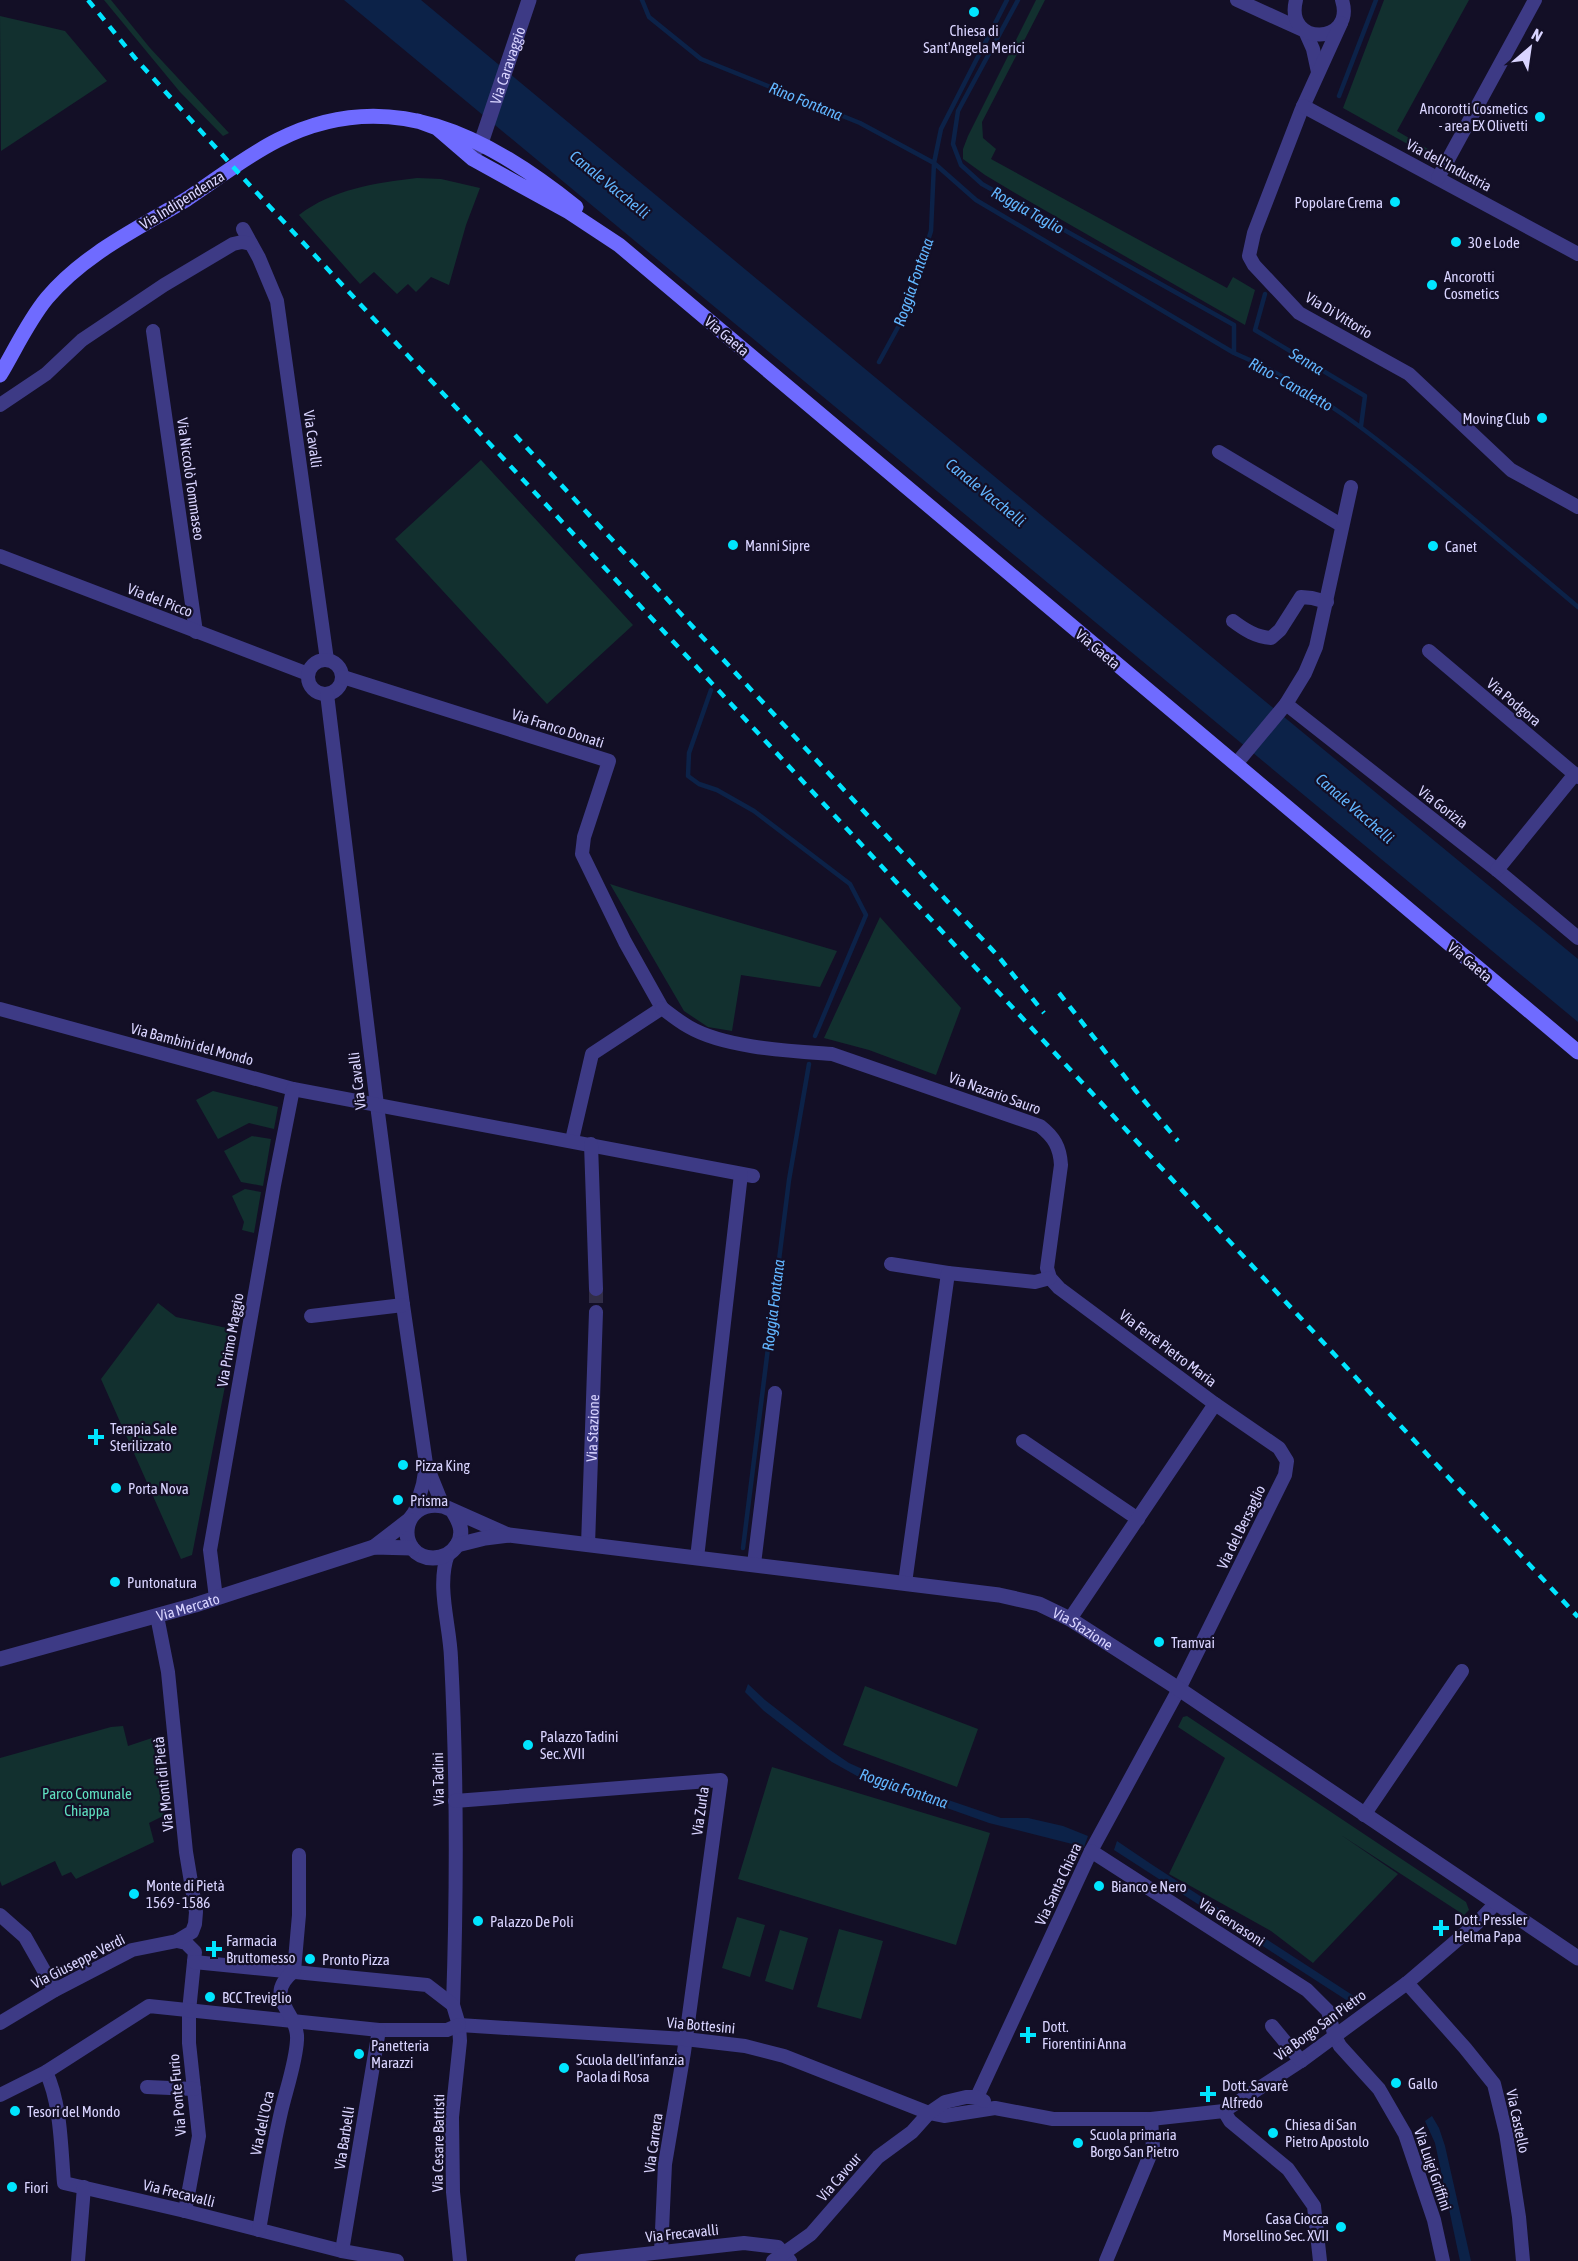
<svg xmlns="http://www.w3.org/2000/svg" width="1578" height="2261" viewBox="0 0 1578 2261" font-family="'Asap Condensed',sans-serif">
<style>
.green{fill:#12302f}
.water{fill:#0c2248}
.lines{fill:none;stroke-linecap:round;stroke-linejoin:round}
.stream{stroke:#0c2248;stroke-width:4.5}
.minor-tunnel{stroke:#312d47;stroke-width:14;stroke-dasharray:14 7;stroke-linecap:butt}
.minor{stroke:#3d3a85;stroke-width:14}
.tertiary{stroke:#3d3a85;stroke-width:15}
.secondary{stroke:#6f6bff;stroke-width:15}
.rail{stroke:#00e5ff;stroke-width:4.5;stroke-dasharray:9 8;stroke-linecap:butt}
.poi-dot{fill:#00e5ff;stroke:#130f26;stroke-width:2}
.labels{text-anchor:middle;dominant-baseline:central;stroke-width:4.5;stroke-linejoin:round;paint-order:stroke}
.poi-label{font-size:15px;fill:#d9d4ff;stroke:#130f26;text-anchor:start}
.street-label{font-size:15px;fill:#d9d4ff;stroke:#130f26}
.park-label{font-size:15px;fill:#5fe0c0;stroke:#130f26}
.water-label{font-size:16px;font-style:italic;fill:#62b6ff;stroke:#130f26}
</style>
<rect width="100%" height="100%" fill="#130f26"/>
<path class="green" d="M104,0H111L150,48L229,133L223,136L180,92Z
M1036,0H1045L982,122L983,138L996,149L991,159L1227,288L1233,277L1255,290L1245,325L1027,200L985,175L963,159V149L968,136Z
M1384,0H1469L1397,131L1440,156L1438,161L1343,108Z
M0,16L65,31L107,81L1,151Z
M417,178L441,179L480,188L466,225L449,285L431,277L416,292L408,284L397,294L374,272L360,284L299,215C333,189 375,183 417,178Z
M481,460L633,625L547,704L395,539Z
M610,884L635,892L837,951L820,987L741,975L732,1031L708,1027L684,1011Z
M880,917L961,1008L936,1075L869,1050L824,1038Z
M213,1091L278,1107L274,1129L249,1123L218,1139L196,1100Z
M252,1136L271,1139L263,1186L241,1182L224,1151Z
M245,1189L261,1192L254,1233L242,1230L244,1222L232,1196Z
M158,1303L176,1317L236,1330L192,1555L181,1559L101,1379Z
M865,1686L978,1729L957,1787L843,1745Z
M1187,1716L1466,1902L1469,1910L1464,1915L1341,1835L1398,1874L1313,1963L1271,1931L1169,1874L1225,1758L1178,1727L1183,1717Z
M123,1726L128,1746L152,1738L165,1815L149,1823L154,1842L76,1879L71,1872L62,1876L55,1861L2,1886L0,1881V1758L111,1727Z
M772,1767L990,1833L956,1945L738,1879Z
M737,1917L765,1925L750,1977L722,1968Z
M839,1929L883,1941L861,2019L817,2007Z
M780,1930L808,1938L793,1990L765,1981Z"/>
<path class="water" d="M344,0H421L1278,712L1578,959V1022Z
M748,1684L765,1700L827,1748L849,1763L878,1776L1001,1818H1028L1063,1826L1088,1836L1084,1847L989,1823L857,1776L832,1762L804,1742L764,1711L745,1692Z
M1117,1841L1151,1864L1360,2000L1354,2005L1114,1850Z
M1432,2116L1439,2128L1445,2146L1471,2261H1460L1435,2143L1425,2121Z"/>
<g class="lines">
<path class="stream" d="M642,0L649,17L701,59L860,123L934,163L976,200L1234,353C1313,386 1380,440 1445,495C1489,532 1534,570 1578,607
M1018,0L958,111L953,144L961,165L982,184L1234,325V353
M1339,96L1376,0
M1265,294L1255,330L1365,396L1361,426
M879,362L903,318L931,231L934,163L941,129L1007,0
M711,690L689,753L688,776L699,784L717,790L754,811L850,884L866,915L815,1036
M743,1548L789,1180L809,1064"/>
<path class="minor-tunnel" d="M596,1289V1312"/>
<g class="minor">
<path d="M1237,0L1305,31L1313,49L1318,72"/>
<path d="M1296,0C1284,47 1356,45 1342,0"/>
<path d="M1341,23L1301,111L1254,233L1249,256L1254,265L1299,313L1409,374L1511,470L1578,507"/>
<path d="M1303,106L1578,254"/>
<path d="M1438,178L1535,0"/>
<path d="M243,229L259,258L277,301L327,660"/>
<path d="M153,331L196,632"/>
<path d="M0,405L46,374L82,340L164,285L233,244L242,242L251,244"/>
<path d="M1219,452L1341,525"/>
<path d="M0,556L308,674"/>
<path d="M1233,621C1245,630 1256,637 1271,638L1280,630L1301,597L1312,598L1327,602"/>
<path d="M1429,651L1578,777"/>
<circle cx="325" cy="677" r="17"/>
<path d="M343,677L609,761L584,837L582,854L625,942L662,1008L592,1054L572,1140"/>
<path d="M327,694L377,1105L403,1305L426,1464L443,1506"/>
<path d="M1286,704L1497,870L1578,938"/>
<path d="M1236,764L1286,704L1305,673L1316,647L1351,487"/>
<path d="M1497,870L1575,774"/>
<path d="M662,1008C671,1015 680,1022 689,1027C725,1048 791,1051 832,1054L1040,1126C1054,1137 1060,1147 1061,1165L1047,1268L1050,1278L1059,1288L1215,1404L1279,1448L1287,1461L1285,1475L1179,1689L1091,1851L977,2097"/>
<path d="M0,1009L293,1089L753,1176"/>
<path d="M591,1144L596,1289"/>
<path d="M891,1264L948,1273"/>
<path d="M311,1316L403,1305"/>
<path d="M1023,1441L1138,1519"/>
<path d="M415,1511L423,1484L426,1466"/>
<path id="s1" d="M588,1545L596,1312"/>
<path d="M448,1554C436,1586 450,1625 451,1658C457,1773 457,1889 453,2005"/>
<path d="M697,1558L741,1174"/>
<path d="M754,1564L775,1393"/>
<path d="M905,1583L948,1273L1035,1282L1050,1278"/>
<path d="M216,1598L210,1550L274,1185L293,1089"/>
<path d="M1070,1619L1215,1404"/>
<path d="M455,1801L721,1780L684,2052L665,2164L661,2252"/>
<path d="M1364,1815L1462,1671"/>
<path d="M1091,1851L1307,1990L1328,2011L1335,2037L1340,2046L1379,2089L1405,2134L1434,2220L1443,2261"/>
<path d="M0,1915L25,1937L55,1990"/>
<path d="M177,1941L186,1943L195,1952L189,2011V2043L199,2136L185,2211"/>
<path d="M194,1962L427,1985L453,2005L459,2025L460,2041L452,2117L453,2192L460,2261"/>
<path d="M1407,1983L1465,2048L1494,2084L1506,2133L1519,2217L1523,2261"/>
<path d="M0,2023L55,1990L132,1950L177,1941L192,1932L195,1924L196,1912L186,1852L168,1672L157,1616"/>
<path d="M459,2025L685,2039L745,2046L784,2056L929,2113L944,2116L995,2108L1053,2119H1151L1224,2111L1301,2061L1407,1983L1477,1923L1496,1903"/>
<path d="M1272,2026L1301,2061"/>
<path d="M46,2072C61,2103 61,2149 64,2183L185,2211L342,2251L397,2261"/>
<path d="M147,2087L194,2089"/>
<path d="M0,2095L46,2072L149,2006L379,2030H447L459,2025"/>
<path d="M1224,2111L1230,2121L1288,2169L1314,2206L1320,2261"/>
<path d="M259,2230C266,2191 272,2151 281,2112C286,2090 296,2062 297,2040C299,2011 261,1998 294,1971L299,1915V1855"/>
<path d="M342,2251L379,2030"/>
<path d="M78,2261L84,2187"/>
<path d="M582,2261L744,2243L778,2247L790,2261"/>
<path d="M773,2261L811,2234L878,2157L912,2132L929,2113L945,2102L966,2097H977L984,2101"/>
<path d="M1106,2261L1153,2148L1151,2119"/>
</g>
<g class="tertiary">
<path id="s2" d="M471,152L478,148L481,143L529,0"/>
<path d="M452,1510C459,1521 465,1532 457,1545C452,1553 443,1558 433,1558C395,1557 399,1498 443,1506L508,1535"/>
<path id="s3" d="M457,1545L485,1538L509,1535L999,1595L1039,1604L1070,1619L1179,1689L1578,1958"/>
<path d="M374,1547L409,1520"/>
<path id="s4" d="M0,1659L195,1605L374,1547L412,1548"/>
</g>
<path class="secondary" d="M418,121L437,128L473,159L569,212L619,245L1578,1052
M0,375C15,350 28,321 47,298C85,253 138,229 187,199C217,179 246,156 278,140C390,83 488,137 576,207"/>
<path class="rail" d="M88,0L135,58L245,180L1578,1617
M515,435L998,956L1044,1013
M1059,993L1136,1091L1178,1141"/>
</g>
<g class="poi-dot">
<circle cx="974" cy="12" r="6"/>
<circle cx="1540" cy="117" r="6"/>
<circle cx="1395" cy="202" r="6"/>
<circle cx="1456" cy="242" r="6"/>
<circle cx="1432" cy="285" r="6"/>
<circle cx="1542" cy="418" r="6"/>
<circle cx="733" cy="545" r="6"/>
<circle cx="1433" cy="546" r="6"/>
<path d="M93 1428h6v6h6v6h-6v6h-6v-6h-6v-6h6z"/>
<circle cx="403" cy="1465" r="6"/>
<circle cx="116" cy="1488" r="6"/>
<circle cx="398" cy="1500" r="6"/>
<circle cx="115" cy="1582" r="6"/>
<circle cx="1159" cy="1642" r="6"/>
<circle cx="528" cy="1745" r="6"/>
<circle cx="1099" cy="1886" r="6"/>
<circle cx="134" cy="1894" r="6"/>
<circle cx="478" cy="1921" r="6"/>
<path d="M1438 1919h6v6h6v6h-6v6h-6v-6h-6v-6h6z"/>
<path d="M211 1940h6v6h6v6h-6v6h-6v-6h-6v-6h6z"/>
<circle cx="310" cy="1959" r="6"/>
<circle cx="210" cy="1997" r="6"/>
<path d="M1025 2026h6v6h6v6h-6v6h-6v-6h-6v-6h6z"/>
<circle cx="359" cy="2054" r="6"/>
<circle cx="564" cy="2068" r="6"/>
<circle cx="1396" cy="2083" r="6"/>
<path d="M1205 2085h6v6h6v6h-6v6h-6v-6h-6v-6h6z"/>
<circle cx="15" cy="2111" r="6"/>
<circle cx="1273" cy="2133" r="6"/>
<circle cx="1078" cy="2143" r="6"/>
<circle cx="12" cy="2187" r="6"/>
<circle cx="1341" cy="2227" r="6"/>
</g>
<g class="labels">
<g class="poi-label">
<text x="974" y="30" text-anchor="middle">Chiesa di<tspan x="974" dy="17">Sant'Angela Merici</tspan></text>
<text x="1528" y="108" text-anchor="end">Ancorotti Cosmetics<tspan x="1528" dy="17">- area EX Olivetti</tspan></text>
<text x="1383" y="202" text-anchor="end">Popolare Crema</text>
<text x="1468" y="242">30 e Lode</text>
<text x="1444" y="276">Ancorotti<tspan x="1444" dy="17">Cosmetics</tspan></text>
<text x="1530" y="418" text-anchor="end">Moving Club</text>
<text x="745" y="545">Manni Sipre</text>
<text x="1445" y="546">Canet</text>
<text x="110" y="1428">Terapia Sale<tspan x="110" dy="17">Sterilizzato</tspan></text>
<text x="415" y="1465">Pizza King</text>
<text x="128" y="1488">Porta Nova</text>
<text x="410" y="1500">Prisma</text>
<text x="127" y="1582">Puntonatura</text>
<text x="1171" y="1642">Tramvai</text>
<text x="540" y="1736">Palazzo Tadini<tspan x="540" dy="17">Sec. XVII</tspan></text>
<text x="146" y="1885">Monte di Pietà<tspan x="146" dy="17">1569 - 1586</tspan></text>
<text x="1111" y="1886">Bianco e Nero</text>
<text x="1454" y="1919">Dott. Pressler<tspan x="1454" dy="17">Helma Papa</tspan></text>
<text x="490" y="1921">Palazzo De Poli</text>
<text x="226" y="1940">Farmacia<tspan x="226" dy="17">Bruttomesso</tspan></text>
<text x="322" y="1959">Pronto Pizza</text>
<text x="222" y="1997">BCC Treviglio</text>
<text x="1042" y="2026">Dott.<tspan x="1042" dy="17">Fiorentini Anna</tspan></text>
<text x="371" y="2045">Panetteria<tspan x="371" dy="17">Marazzi</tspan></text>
<text x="576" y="2059">Scuola dell’infanzia<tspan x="576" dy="17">Paola di Rosa</tspan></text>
<text x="1408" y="2083">Gallo</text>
<text x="1222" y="2085">Dott. Savarè<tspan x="1222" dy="17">Alfredo</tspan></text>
<text x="27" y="2111">Tesori del Mondo</text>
<text x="1285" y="2124">Chiesa di San<tspan x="1285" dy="17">Pietro Apostolo</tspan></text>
<text x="1090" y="2134">Scuola primaria<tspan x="1090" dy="17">Borgo San Pietro</tspan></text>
<text x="24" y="2187">Fiori</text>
<text x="1329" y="2218" text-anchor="end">Casa Ciocca<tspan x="1329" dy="17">Morsellino Sec. XVII</tspan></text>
</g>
<g class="street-label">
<text stroke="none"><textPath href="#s2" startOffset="96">Via Caravaggio</textPath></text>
<text transform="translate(1449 165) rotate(28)">Via dell'Industria</text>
<text transform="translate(182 200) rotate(-32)">Via Indipendenza</text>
<text transform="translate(1339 315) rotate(31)">Via Di Vittorio</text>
<text transform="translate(727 336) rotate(40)">Via Gaeta</text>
<text transform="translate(313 439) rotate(82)">Via Cavalli</text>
<text transform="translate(191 479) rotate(82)">Via Niccolò Tommaseo</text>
<text transform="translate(160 600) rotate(21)">Via del Picco</text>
<text transform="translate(1098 649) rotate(40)">Via Gaeta</text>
<text transform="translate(1514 702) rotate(40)">Via Podgora</text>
<text transform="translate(558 728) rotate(18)">Via Franco Donati</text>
<text transform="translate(1443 807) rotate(38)">Via Gorizia</text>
<text transform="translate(1470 962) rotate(40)">Via Gaeta</text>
<text transform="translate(192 1044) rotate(15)">Via Bambini del Mondo</text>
<text transform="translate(357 1081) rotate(-97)">Via Cavalli</text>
<text transform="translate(995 1093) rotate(20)">Via Nazario Sauro</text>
<text transform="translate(230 1340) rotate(-80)">Via Primo Maggio</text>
<text transform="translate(1168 1348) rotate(37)">Via Ferrè Pietro Maria</text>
<text stroke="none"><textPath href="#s1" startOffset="117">Via Stazione</textPath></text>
<text transform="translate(1241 1527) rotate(-64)">Via del Bersaglio</text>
<text stroke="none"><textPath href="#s4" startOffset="195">Via Mercato</textPath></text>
<text stroke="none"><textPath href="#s3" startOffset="638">Via Stazione</textPath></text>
<text transform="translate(438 1779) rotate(-91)">Via Tadini</text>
<text transform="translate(163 1784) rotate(-96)">Via Monti di Pietà</text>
<text transform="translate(700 1811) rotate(-82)">Via Zurla</text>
<text transform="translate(1058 1884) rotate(-65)">Via Santa Chiara</text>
<text transform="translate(1232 1922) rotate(33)">Via Gervasoni</text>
<text transform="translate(78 1961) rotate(-27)">Via Giuseppe Verdi</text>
<text transform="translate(701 2025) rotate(5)">Via Bottesini</text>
<text transform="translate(1320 2025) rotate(-36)">Via Borgo San Pietro</text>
<text transform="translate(177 2095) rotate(-95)">Via Ponte Furio</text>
<text transform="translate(1518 2121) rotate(78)">Via Castello</text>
<text transform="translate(262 2123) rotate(-78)">Via dell'Oca</text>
<text transform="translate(344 2138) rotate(-81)">Via Barbelli</text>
<text transform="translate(438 2143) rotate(-89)">Via Cesare Battisti</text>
<text transform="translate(653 2143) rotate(-82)">Via Carrera</text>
<text transform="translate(1433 2169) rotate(71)">Via Luigi Griffini</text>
<text transform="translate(839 2177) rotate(-49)">Via Cavour</text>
<text transform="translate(179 2193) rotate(14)">Via Frecavalli</text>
<text transform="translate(682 2233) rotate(-6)">Via Frecavalli</text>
</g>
<g class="park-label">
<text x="87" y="1793">Parco Comunale<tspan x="87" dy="17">Chiappa</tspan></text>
</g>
<g class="water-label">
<text transform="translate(806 101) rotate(22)">Rino Fontana</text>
<text transform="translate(610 184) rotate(39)">Canale Vacchelli</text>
<text transform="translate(1028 210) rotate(29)">Roggia Taglio</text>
<text transform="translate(913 282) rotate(-71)">Roggia Fontana</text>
<text transform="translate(1307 361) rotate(31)">Senna</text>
<text transform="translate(1291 384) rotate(29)">Rino - Canaletto</text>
<text transform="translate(986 492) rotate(39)">Canale Vacchelli</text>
<text transform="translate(1355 808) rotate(41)">Canale Vacchelli</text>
<text transform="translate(773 1305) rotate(-83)">Roggia Fontana</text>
<text transform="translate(904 1788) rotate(19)">Roggia Fontana</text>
</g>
</g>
<g transform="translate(1530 48) rotate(29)" stroke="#130f26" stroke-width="4.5" paint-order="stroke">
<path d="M0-4.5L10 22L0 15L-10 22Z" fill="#d9d4ff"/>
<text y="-9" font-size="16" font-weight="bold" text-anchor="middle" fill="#d9d4ff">N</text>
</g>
</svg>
